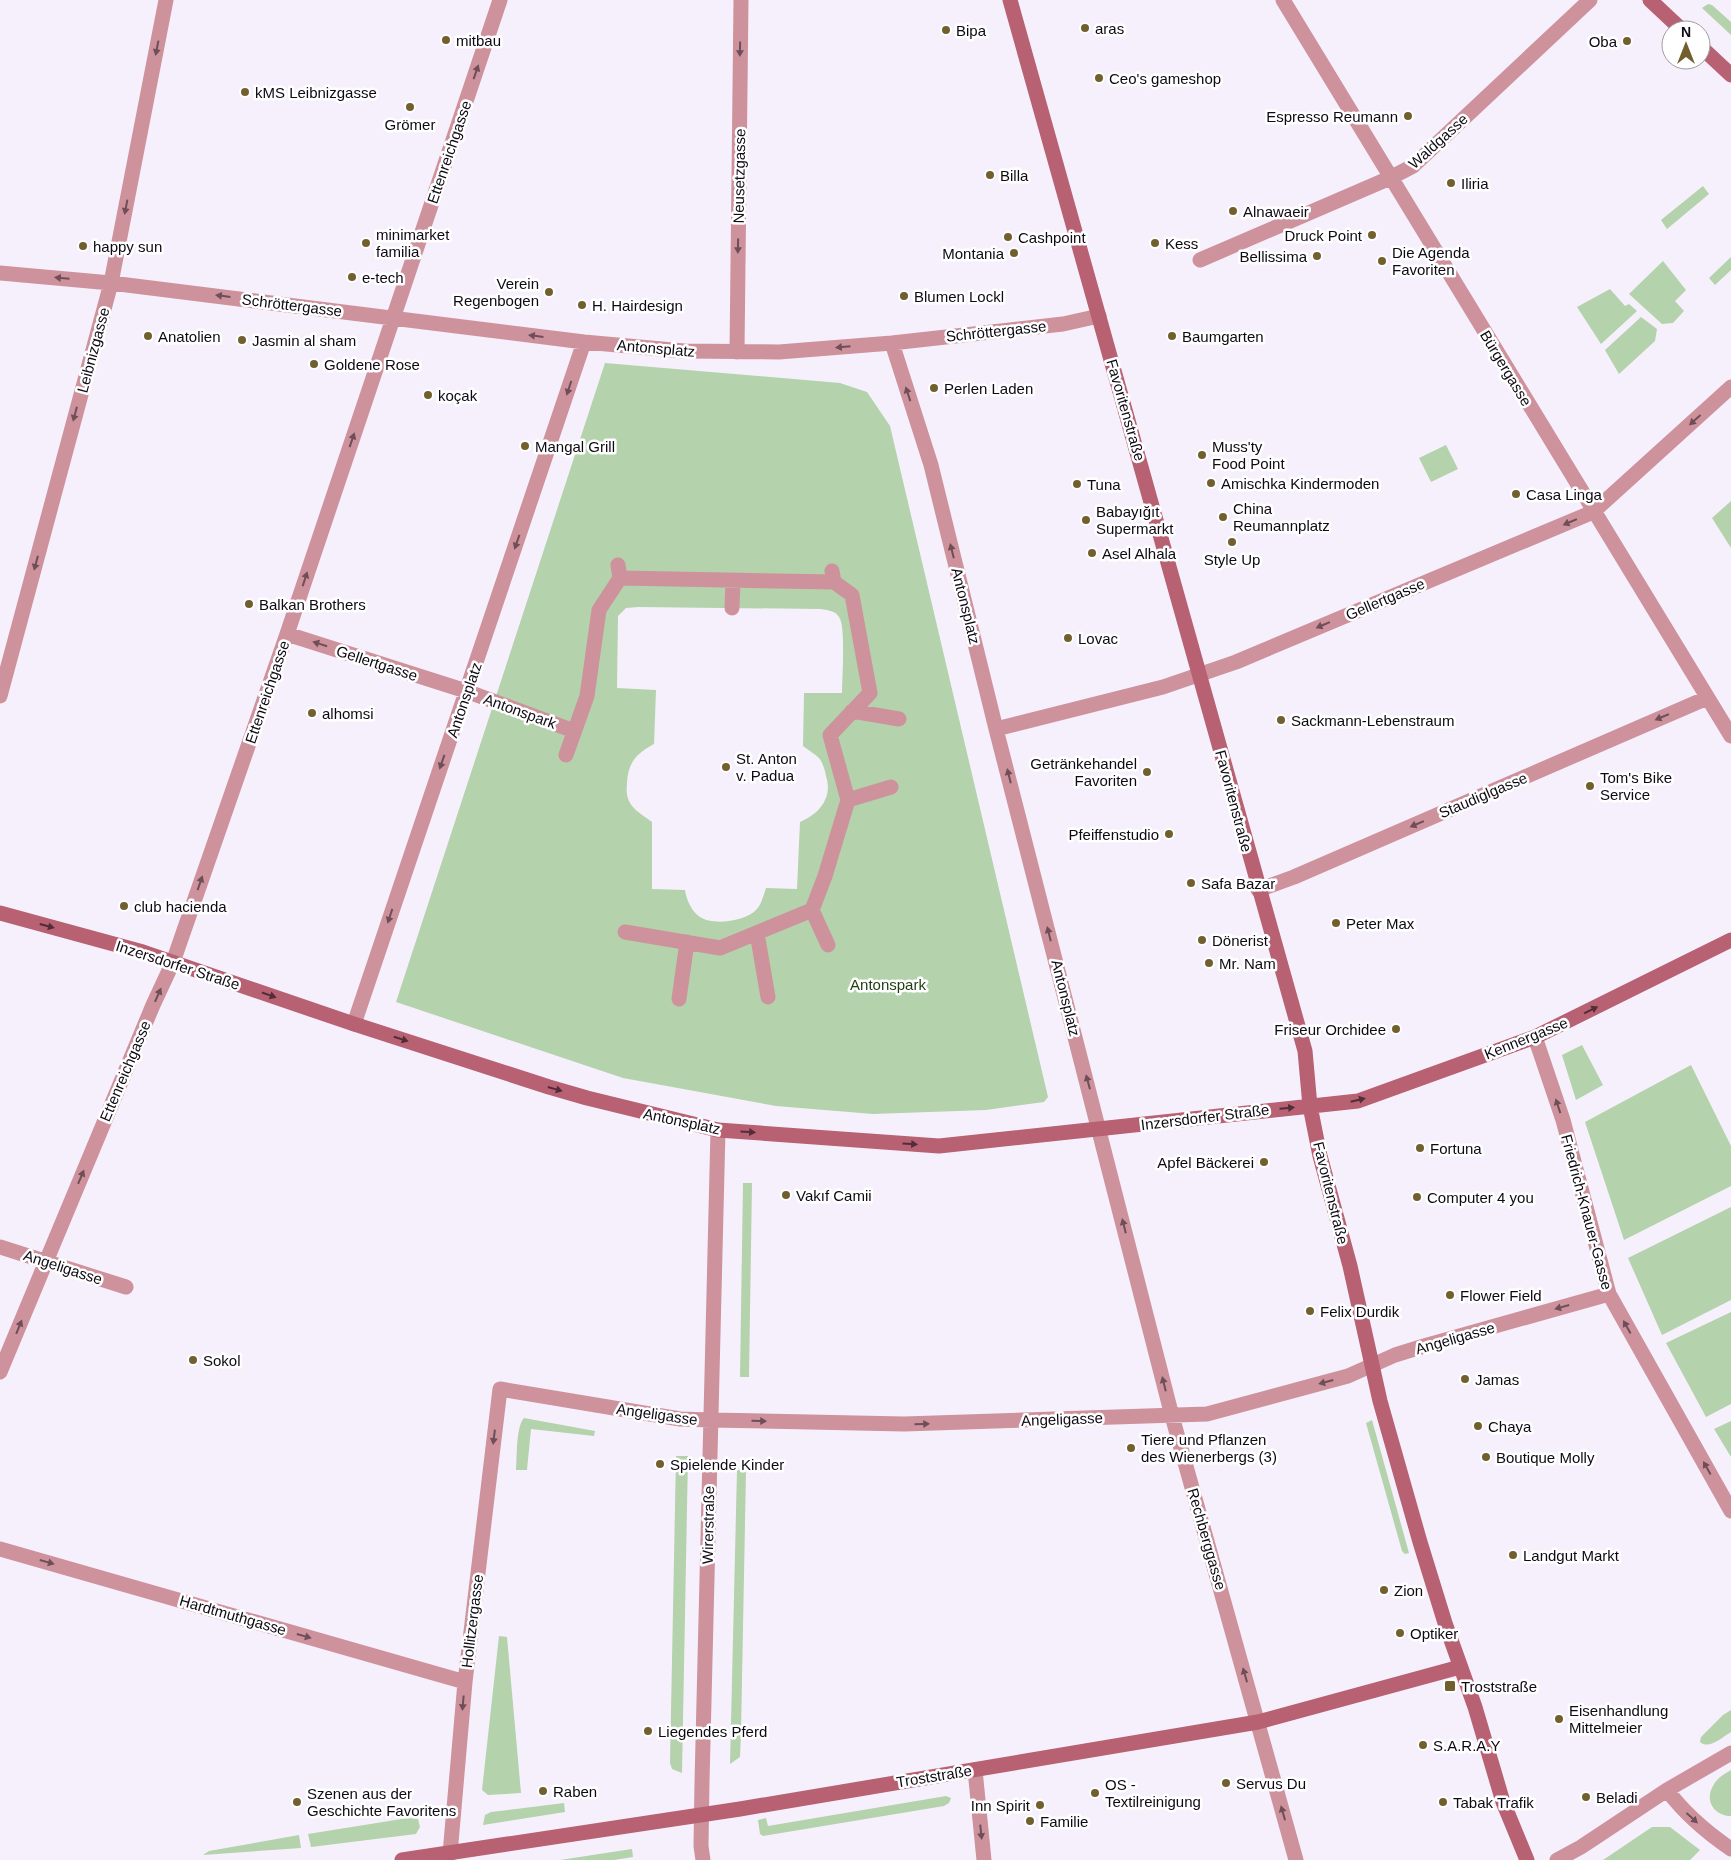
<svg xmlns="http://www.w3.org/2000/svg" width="1731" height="1860" viewBox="0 0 1731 1860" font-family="Arial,sans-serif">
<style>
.green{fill:#b4d2ab;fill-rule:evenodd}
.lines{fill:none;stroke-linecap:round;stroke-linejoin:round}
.street{stroke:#ce929c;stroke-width:15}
.secondary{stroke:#b76173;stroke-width:15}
.oneway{fill:#6e4e58}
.oneway2{fill:#522c39}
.poi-dot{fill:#71602e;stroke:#fff;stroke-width:2}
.labels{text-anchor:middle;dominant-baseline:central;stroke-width:5;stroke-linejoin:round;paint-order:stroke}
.poi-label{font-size:15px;fill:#0e0913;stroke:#fff;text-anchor:start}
.street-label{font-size:15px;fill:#0e0913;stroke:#fff}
.park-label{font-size:15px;fill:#1d3e11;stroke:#fff}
</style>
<rect width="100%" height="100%" fill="#f6f0fd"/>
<path class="green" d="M1708,4L1712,5L1731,22V35L1702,8Z
M1703,186L1709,194L1667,229L1661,220Z
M1731,257V270L1715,285L1709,278Z
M1663,261L1686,290L1675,301L1684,311L1673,323L1662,324L1629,294Z
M1610,289L1625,306L1629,304L1637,311L1601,344L1577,307Z
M1641,317L1657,329L1655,341L1619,374L1605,350Z
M605,363L840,383L867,392L890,426L1048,1097L1044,1102L986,1110L873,1114L776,1106L623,1078L396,1002ZM638,607L821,609C827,610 836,611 839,617C846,626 842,679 842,693H804L803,746C808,750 815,754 819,758C823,763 825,770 826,776C833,798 819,814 800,822L797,889L766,888C763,896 762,904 756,910C746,921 713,926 700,917C692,912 686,899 685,890L652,889V822C646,817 638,813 633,807C627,800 626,793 627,784C628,762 636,754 654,744L656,690L617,688L618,616L626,608Z
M1446,445L1458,469L1431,482L1419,458Z
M1731,501V548L1712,518Z
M1582,1045L1603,1085L1576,1100L1562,1055Z
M1691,1065L1731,1146V1186L1624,1240L1585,1122Z
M743,1183H752L749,1377H740Z
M1731,1207V1300L1662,1335L1628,1258Z
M1731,1312V1404L1706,1417L1666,1343Z
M524,1418L595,1431L594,1436L531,1429L527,1470H516C517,1458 516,1426 524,1418Z
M1372,1420L1409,1553L1405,1554L1402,1551L1366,1423Z
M1731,1421V1457L1714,1429Z
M676,1456H688L682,1773L672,1769L670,1763Z
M737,1470H746L741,1733L740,1757L730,1764Z
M499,1636L507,1637L521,1793L488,1795L482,1790Z
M1731,1710V1732C1722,1737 1710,1750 1700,1742L1701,1737L1723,1715Z
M1731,1770V1816C1715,1816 1704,1801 1713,1786C1717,1778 1724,1774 1731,1770Z
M946,1796L951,1798L949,1803L944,1806L763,1836L760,1834L758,1820L766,1818L768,1826Z
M564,1803L565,1812L483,1825L485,1815L491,1812Z
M408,1818L418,1819L420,1827L416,1834L311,1847L308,1834Z
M1652,1827H1670L1700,1850L1690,1860H1603Z
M299,1835L301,1848L203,1855L209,1851Z
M632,1849L633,1857L614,1860H560Z"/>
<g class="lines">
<path class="street" d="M1283,0L1731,736
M1200,260L1390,178L1413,166L1590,0
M0,273L111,283L584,342L684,351L779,352L892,343L1063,324L1099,316
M892,343L931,465L996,729L1172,1416L1296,1860
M737,352L741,0
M618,565L620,578L834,582L832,571
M732,608L733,580
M287,634L466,691L574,731
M0,696L111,283L166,0
M852,711L899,719
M996,729L1163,687L1236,662L1593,512L1731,387
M566,755L587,696L599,610L620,578
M848,800L891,787
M1258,890L1294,877L1707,698
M812,910L828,945
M625,932L720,948L812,910L825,876L848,800L830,735L870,693L852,595L834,582
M757,933L768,997
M679,999L687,942
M354,1024L584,342
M1535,1037L1563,1120L1609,1294L1731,1511
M0,1247L126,1287
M0,1372L153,1005L173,962L287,634L500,0
M0,1549L465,1682
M975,1770L984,1860
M1667,1790C1685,1814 1706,1832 1731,1849
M450,1854L465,1682L500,1389L680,1419L711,1420L904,1424L1207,1414L1348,1376L1395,1355L1424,1346L1609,1294
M703,1860L701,1846L702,1782L718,1130
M1557,1860L1581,1847L1667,1790L1731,1753"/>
<path class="secondary" d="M1010,0L1305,1051L1310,1106L1320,1156L1350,1266L1380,1401L1420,1542L1445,1623L1475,1707L1503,1802L1527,1860
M1650,0L1682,30
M1701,47L1731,75
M0,913L143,952L354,1024L549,1087L587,1098L718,1130L939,1146L1358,1101L1535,1037L1731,940
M402,1860L740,1809L1258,1722L1460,1667"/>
</g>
<defs><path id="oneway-solid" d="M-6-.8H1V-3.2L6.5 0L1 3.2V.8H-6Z" transform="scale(1.25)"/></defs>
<g class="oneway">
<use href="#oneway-solid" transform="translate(157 48) rotate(101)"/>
<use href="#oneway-solid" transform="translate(740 49) rotate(91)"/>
<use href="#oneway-solid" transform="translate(476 72) rotate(-71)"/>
<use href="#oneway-solid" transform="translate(126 207) rotate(101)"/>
<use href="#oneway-solid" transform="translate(738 246) rotate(91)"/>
<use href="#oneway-solid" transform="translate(62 278) rotate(-175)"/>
<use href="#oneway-solid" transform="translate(223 296) rotate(-173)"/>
<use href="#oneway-solid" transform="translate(536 336) rotate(-173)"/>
<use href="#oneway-solid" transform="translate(843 347) rotate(175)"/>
<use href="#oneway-solid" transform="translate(569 388) rotate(108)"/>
<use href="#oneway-solid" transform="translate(908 394) rotate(-108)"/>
<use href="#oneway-solid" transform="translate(75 414) rotate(105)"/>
<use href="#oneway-solid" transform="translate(1695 420) rotate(138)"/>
<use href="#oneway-solid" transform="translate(352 440) rotate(-71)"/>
<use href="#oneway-solid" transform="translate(1570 522) rotate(157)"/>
<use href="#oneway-solid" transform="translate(517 542) rotate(109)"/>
<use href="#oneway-solid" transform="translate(952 551) rotate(-104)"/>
<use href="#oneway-solid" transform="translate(36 563) rotate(105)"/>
<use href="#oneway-solid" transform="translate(305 579) rotate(-72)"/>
<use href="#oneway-solid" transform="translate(1323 625) rotate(157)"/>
<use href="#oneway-solid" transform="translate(320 644) rotate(-162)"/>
<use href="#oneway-solid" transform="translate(1662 717) rotate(157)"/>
<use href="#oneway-solid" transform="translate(442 762) rotate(109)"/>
<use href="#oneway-solid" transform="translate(1009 776) rotate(-104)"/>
<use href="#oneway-solid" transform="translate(1417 824) rotate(157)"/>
<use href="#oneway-solid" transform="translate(200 883) rotate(-71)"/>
<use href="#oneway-solid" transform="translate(390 916) rotate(108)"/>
<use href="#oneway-solid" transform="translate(1049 934) rotate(-104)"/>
<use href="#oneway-solid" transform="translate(158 995) rotate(-66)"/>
<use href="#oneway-solid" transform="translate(1088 1082) rotate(-105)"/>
<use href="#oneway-solid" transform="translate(1558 1106) rotate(-108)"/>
<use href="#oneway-solid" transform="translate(81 1177) rotate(-67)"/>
<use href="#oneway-solid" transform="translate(1124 1226) rotate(-104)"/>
<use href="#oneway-solid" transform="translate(1562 1307) rotate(164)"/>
<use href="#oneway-solid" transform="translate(19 1327) rotate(-68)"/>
<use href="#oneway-solid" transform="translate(1627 1327) rotate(-119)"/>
<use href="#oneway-solid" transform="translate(1326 1382) rotate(165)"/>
<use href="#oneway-solid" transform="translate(1164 1384) rotate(-104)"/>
<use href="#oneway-solid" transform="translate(759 1421) rotate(1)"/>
<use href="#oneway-solid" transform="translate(922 1424) rotate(-2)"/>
<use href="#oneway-solid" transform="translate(494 1437) rotate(97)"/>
<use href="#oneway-solid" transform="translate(1707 1468) rotate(-119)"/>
<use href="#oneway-solid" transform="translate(47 1562) rotate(16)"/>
<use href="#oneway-solid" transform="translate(304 1636) rotate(16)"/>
<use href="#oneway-solid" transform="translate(1245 1675) rotate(-106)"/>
<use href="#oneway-solid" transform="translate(463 1703) rotate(95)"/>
<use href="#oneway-solid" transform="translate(1283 1813) rotate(-106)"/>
<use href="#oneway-solid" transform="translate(1692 1818) rotate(42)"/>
<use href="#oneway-solid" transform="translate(981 1832) rotate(84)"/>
</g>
<g class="oneway2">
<use href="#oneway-solid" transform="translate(47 926) rotate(15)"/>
<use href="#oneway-solid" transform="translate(269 995) rotate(19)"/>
<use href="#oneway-solid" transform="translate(1591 1010) rotate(-26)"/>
<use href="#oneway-solid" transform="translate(401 1039) rotate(18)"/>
<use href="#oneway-solid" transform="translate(555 1089) rotate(16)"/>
<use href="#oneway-solid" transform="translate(1358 1100) rotate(-13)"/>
<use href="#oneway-solid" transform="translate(1287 1108) rotate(-5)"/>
<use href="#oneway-solid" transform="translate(748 1132) rotate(4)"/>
<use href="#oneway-solid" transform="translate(910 1144) rotate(4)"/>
</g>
<g class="poi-dot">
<circle cx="1085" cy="28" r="5"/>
<circle cx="946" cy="30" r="5"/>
<circle cx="446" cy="40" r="5"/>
<circle cx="1627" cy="41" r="5"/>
<circle cx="1099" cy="78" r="5"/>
<circle cx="245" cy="92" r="5"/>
<circle cx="410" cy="107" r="5"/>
<circle cx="1408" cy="116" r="5"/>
<circle cx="990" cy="175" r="5"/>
<circle cx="1451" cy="183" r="5"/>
<circle cx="1233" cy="211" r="5"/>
<circle cx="1372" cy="235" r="5"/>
<circle cx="1008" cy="237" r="5"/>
<circle cx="366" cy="243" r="5"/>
<circle cx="1155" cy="243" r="5"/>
<circle cx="83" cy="246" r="5"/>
<circle cx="1014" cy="253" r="5"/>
<circle cx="1317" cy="256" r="5"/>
<circle cx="1382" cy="261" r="5"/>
<circle cx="352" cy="277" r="5"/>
<circle cx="549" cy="292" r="5"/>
<circle cx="904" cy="296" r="5"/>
<circle cx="582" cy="305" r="5"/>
<circle cx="148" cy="336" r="5"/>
<circle cx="1172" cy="336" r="5"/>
<circle cx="242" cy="340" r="5"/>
<circle cx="314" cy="364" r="5"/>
<circle cx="934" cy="388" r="5"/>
<circle cx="428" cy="395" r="5"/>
<circle cx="525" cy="446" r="5"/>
<circle cx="1202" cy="455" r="5"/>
<circle cx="1211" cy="483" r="5"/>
<circle cx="1077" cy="484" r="5"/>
<circle cx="1516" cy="494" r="5"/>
<circle cx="1223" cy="517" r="5"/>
<circle cx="1086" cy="520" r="5"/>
<circle cx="1232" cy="542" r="5"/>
<circle cx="1092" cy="553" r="5"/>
<circle cx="249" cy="604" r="5"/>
<circle cx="1068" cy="638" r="5"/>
<circle cx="312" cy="713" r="5"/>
<circle cx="1281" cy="720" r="5"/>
<circle cx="726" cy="767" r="5"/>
<circle cx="1147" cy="772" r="5"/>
<circle cx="1590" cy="786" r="5"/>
<circle cx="1169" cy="834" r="5"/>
<circle cx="1191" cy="883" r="5"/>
<circle cx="124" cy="906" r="5"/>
<circle cx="1336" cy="923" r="5"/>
<circle cx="1202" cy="940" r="5"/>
<circle cx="1209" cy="963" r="5"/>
<circle cx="1396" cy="1029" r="5"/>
<circle cx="1420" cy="1148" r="5"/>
<circle cx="1264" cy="1162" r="5"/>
<circle cx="786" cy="1195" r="5"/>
<circle cx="1417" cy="1197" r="5"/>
<circle cx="1450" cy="1295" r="5"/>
<circle cx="1310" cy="1311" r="5"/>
<circle cx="193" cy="1360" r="5"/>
<circle cx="1465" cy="1379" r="5"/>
<circle cx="1478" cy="1426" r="5"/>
<circle cx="1131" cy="1448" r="5"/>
<circle cx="1486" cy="1457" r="5"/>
<circle cx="660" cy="1464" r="5"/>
<circle cx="1513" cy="1555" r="5"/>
<circle cx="1384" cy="1590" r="5"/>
<circle cx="1400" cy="1633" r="5"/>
<rect x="1444" y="1680" width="12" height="12" rx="2.5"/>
<circle cx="1559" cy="1719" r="5"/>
<circle cx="648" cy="1731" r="5"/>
<circle cx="1423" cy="1745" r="5"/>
<circle cx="1226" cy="1783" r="5"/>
<circle cx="543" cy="1791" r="5"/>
<circle cx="1095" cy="1793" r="5"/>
<circle cx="1586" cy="1797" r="5"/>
<circle cx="297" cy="1802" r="5"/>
<circle cx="1443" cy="1802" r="5"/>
<circle cx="1040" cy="1805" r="5"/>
<circle cx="1030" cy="1821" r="5"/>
</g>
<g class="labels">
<g class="poi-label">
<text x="1095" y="28">aras</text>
<text x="956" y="30">Bipa</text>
<text x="456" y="40">mitbau</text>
<text x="1617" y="41" text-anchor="end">Oba</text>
<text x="1109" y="78">Ceo's gameshop</text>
<text x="255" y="92">kMS Leibnizgasse</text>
<text x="1398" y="116" text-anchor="end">Espresso Reumann</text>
<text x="410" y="124" text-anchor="middle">Grömer</text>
<text x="1000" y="175">Billa</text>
<text x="1461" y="183">Iliria</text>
<text x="1243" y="211">Alnawaeir</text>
<text x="376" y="234">minimarket<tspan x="376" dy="17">familia</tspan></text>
<text x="1362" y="235" text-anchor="end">Druck Point</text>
<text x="1018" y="237">Cashpoint</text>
<text x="1165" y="243">Kess</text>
<text x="93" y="246">happy sun</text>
<text x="1392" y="252">Die Agenda<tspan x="1392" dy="17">Favoriten</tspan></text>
<text x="1004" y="253" text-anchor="end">Montania</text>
<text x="1307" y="256" text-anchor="end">Bellissima</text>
<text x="362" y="277">e-tech</text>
<text x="539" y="283" text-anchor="end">Verein<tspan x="539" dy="17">Regenbogen</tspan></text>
<text x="914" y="296">Blumen Lockl</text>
<text x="592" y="305">H. Hairdesign</text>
<text x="158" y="336">Anatolien</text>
<text x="1182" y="336">Baumgarten</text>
<text x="252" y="340">Jasmin al sham</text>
<text x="324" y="364">Goldene Rose</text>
<text x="944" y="388">Perlen Laden</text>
<text x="438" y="395">koçak</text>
<text x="535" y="446">Mangal Grill</text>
<text x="1212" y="446">Muss'ty<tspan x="1212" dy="17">Food Point</tspan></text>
<text x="1221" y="483">Amischka Kindermoden</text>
<text x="1087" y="484">Tuna</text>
<text x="1526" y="494">Casa Linga</text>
<text x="1233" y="508">China<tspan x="1233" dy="17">Reumannplatz</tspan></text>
<text x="1096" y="511">Babayığıt<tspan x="1096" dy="17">Supermarkt</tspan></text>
<text x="1102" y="553">Asel Alhala</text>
<text x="1232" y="559" text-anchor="middle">Style Up</text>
<text x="259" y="604">Balkan Brothers</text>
<text x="1078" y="638">Lovac</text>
<text x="322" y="713">alhomsi</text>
<text x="1291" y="720">Sackmann-Lebenstraum</text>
<text x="736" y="758">St. Anton<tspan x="736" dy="17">v. Padua</tspan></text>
<text x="1137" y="763" text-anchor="end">Getränkehandel<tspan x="1137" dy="17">Favoriten</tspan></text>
<text x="1600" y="777">Tom's Bike<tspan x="1600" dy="17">Service</tspan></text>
<text x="1159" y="834" text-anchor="end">Pfeiffenstudio</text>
<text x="1201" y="883">Safa Bazar</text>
<text x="134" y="906">club hacienda</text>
<text x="1346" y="923">Peter Max</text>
<text x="1212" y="940">Dönerist</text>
<text x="1219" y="963">Mr. Nam</text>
<text x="1386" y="1029" text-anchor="end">Friseur Orchidee</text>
<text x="1430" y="1148">Fortuna</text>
<text x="1254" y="1162" text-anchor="end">Apfel Bäckerei</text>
<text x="796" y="1195">Vakıf Camii</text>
<text x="1427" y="1197">Computer 4 you</text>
<text x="1460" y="1295">Flower Field</text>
<text x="1320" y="1311">Felix Durdik</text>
<text x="203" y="1360">Sokol</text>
<text x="1475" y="1379">Jamas</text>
<text x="1488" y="1426">Chaya</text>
<text x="1141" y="1439">Tiere und Pflanzen<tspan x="1141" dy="17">des Wienerbergs (3)</tspan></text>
<text x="1496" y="1457">Boutique Molly</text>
<text x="670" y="1464">Spielende Kinder</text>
<text x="1523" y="1555">Landgut Markt</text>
<text x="1394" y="1590">Zion</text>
<text x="1410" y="1633">Optiker</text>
<text x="1461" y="1686">Troststraße</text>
<text x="1569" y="1710">Eisenhandlung<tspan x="1569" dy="17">Mittelmeier</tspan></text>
<text x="658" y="1731">Liegendes Pferd</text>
<text x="1433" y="1745">S.A.R.A.Y</text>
<text x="1236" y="1783">Servus Du</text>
<text x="1105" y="1784">OS -<tspan x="1105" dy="17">Textilreinigung</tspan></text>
<text x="553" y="1791">Raben</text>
<text x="307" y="1793">Szenen aus der<tspan x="307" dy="17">Geschichte Favoritens</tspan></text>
<text x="1596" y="1797">Beladi</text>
<text x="1453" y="1802">Tabak Trafik</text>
<text x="1030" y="1805" text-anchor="end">Inn Spirit</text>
<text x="1040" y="1821">Familie</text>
</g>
<g class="street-label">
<text transform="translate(1438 141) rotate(-42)">Waldgasse</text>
<text transform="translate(449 152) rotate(-71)">Ettenreichgasse</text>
<text transform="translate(739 176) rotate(-89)">Neusetzgasse</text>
<text transform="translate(292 305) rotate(7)">Schröttergasse</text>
<text transform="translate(996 331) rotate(-6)">Schröttergasse</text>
<text transform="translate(656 348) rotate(5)">Antonsplatz</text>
<text transform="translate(93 350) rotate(-75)">Leibnizgasse</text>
<text transform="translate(1506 368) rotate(59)">Bürgergasse</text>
<text transform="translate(1126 410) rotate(74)">Favoritenstraße</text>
<text transform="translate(1385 599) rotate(-23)">Gellertgasse</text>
<text transform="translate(966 606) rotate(76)">Antonsplatz</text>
<text transform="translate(377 663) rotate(18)">Gellertgasse</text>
<text transform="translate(267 692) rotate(-71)">Ettenreichgasse</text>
<text transform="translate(464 700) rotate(-71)">Antonsplatz</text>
<text transform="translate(520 711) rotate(20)">Antonspark</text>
<text transform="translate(1483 795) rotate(-23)">Staudiglgasse</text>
<text transform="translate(1234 801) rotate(75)">Favoritenstraße</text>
<text transform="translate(178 965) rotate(18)">Inzersdorfer Straße</text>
<text transform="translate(1066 998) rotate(76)">Antonsplatz</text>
<text transform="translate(1526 1038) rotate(-22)">Kennergasse</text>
<text transform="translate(125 1071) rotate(-67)">Ettenreichgasse</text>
<text transform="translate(1205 1117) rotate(-7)">Inzersdorfer Straße</text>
<text transform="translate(682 1121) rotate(12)">Antonsplatz</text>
<text transform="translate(1331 1193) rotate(76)">Favoritenstraße</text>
<text transform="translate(1587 1212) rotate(75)">Friedrich-Knauer-Gasse</text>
<text transform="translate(63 1267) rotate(18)">Angeligasse</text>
<text transform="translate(1455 1338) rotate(-16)">Angeligasse</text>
<text transform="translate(657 1414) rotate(8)">Angeligasse</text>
<text transform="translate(1062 1419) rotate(-2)">Angeligasse</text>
<text transform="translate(708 1525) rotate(-89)">Wirerstraße</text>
<text transform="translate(1207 1539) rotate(74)">Rechberggasse</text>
<text transform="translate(233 1615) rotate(16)">Hardtmuthgasse</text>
<text transform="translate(472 1621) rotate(-83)">Hollitzergasse</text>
<text transform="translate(934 1776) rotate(-9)">Troststraße</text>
</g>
<g class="park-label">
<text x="888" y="984">Antonspark</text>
</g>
</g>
<g transform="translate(1686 45)"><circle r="24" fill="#ffffff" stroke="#9f9da1"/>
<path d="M0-4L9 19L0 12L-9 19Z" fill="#71602e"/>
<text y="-8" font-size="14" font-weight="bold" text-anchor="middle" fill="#0e0913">N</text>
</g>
</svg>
